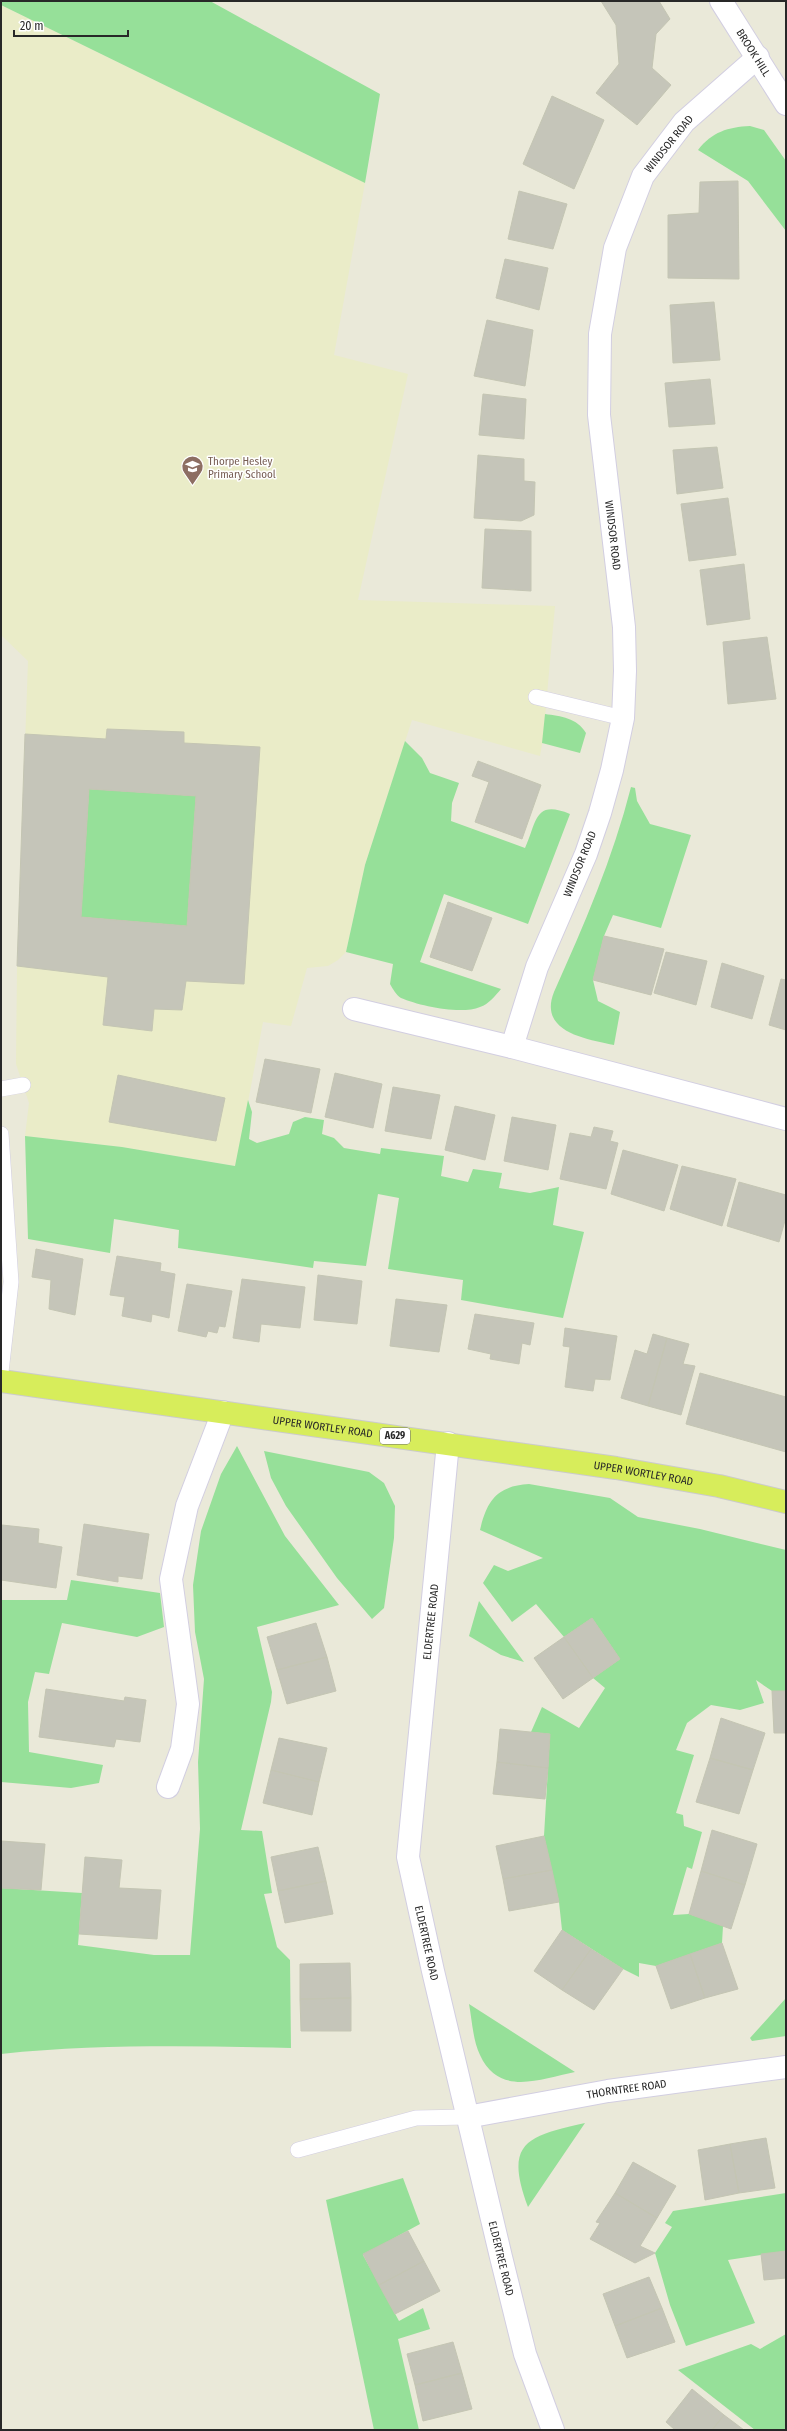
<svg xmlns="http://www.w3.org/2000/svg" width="787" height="2431" viewBox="0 0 787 2431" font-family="'Fira Sans Condensed',sans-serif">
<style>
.education{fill:#eaecc8}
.green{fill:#96e099}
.building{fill:#c5c5b9;stroke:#c4c5b3;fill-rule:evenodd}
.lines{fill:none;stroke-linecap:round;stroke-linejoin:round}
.lane-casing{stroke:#d2cee1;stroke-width:16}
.street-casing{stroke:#d2cee1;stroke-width:24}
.secondary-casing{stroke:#d2cee1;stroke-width:24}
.primary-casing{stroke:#cbcbcb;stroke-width:24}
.lane{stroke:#fff;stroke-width:15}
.street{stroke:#fff;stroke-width:22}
.secondary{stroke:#fff;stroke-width:22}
.primary{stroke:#d7ed5b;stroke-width:22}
.labels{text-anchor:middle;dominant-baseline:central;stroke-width:3;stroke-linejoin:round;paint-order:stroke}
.shield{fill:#fff;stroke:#686868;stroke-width:1}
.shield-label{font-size:10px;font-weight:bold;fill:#282828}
.street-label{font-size:11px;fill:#282828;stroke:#fff}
.education-label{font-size:11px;fill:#785e54;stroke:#fff;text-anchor:start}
</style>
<rect width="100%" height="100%" fill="#eae9d9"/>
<path class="education" d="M1,5L365,183L334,355L408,374L358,600L555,606L543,739L540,756L412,720L365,865L346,952L338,960L328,966L307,968L291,1026L263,1022L236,1166L122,1147L25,1136L29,1103L16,1064L17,966L28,661L1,635Z"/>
<path class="green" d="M1,1H210L380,94L365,183L1,5Z
M750,126L764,130L786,161V231L748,181L698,150C712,132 728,127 750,126Z
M545,714C561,716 577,718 586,733L580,753L542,743Z
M405,741L422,758L430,773L459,783L452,803L451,821L525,848C537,822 534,799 570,814L528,924L444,894L420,962L501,989C495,996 489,1004 480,1007C461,1015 420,1006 401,998C396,995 393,989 390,984L393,964L346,952L365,865Z
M631,787L635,788L637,801L650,824L691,835L661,928L613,915L604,936L593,980L598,1001L620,1012L614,1045C586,1039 538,1032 554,992C584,925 613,858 631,787Z
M89,789L196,796L187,926L81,917Z
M248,1100L252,1112L249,1139L257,1143L289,1134L293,1122L305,1117L324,1120L322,1134L334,1138L344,1148L380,1154L381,1148L444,1156L441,1176L468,1182L473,1169L502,1173L499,1188L530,1193L559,1187L553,1225L584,1232L563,1318L461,1300L463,1280L388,1269L399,1198L378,1194L366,1266L314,1261L313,1268L178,1248L179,1230L114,1219L110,1253L28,1239L25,1136L122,1147L235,1166Z
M237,1446L285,1536L339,1605L257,1627L272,1692L271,1702L241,1830L262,1831L272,1893L264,1894L277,1947L290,1960L291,2048C195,2046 97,2044 1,2054V1888L82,1893L78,1945L154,1955H190L200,1829L198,1762L204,1679L195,1632L193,1585L201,1531L221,1474Z
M264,1451L369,1472L384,1483L395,1506L394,1538L384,1608L372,1619L337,1578L286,1506L271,1478Z
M529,1484L610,1498L638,1517L700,1529L786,1550V1691H772L756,1680L764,1703L740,1710L711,1705L687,1723L676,1750L694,1755L676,1813L683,1815L684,1826L702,1832L692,1869L687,1867L673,1915L689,1914L723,1926L722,1943L656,1966L639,1963V1977L623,1969L562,1930L559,1902L544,1836L550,1734L531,1732L542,1707L579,1728L605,1688L593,1678L620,1659L592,1618L564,1637L536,1604L512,1622L483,1583L494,1565L508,1571L543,1558L480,1530C487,1500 497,1486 529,1484Z
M71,1580L160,1593L164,1627L137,1637L62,1623L49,1674L35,1672L28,1702L29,1752L103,1765L99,1783L71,1788L1,1782V1600H67Z
M479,1601L524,1662L501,1655L469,1636Z
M786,1998V2036L752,2041L750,2038Z
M469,2004L575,2072C540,2079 499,2097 480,2055C473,2041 472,2020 469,2004Z
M585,2123L528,2207C504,2143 526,2136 585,2123Z
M403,2178L420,2224L363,2255L399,2321L423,2308L430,2329L398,2339L419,2430H374L326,2200Z
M786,2193V2251L728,2260L755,2323L686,2346L670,2305L655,2253L672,2227L665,2223L673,2211Z
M786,2334V2430H755L678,2370L751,2344L760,2349Z"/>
<path class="building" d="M601,1H659L670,19L656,34L652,68L671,85L637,125L596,93L619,64L616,25Z
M552,96L604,120L574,189L523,164Z
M738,181L739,279L668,278V215L699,213L700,182Z
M519,191L567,204L553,249L508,239Z
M505,259L548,268L539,310L496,298Z
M714,302L720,360L673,363L670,305Z
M487,320L533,330L525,386L474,376Z
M710,379L715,424L669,427L665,383Z
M483,394L526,399L524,439L479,435Z
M717,447L723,488L677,494L673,450Z
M478,455L524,459V481L535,482L534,515L521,521L474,518Z
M728,498L736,555L689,561L681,504Z
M485,529L531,531V591L482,588Z
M744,564L750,619L707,625L700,570Z
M767,637L776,699L728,704L723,642Z
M107,729L184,732V743L260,747L244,984L186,981L182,1010L154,1009L152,1031L103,1025L108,977L17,966L25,734L106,739ZM89,789L196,796L187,926L81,917Z
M478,761L541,785L522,839L475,822L489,782L472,776Z
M448,902L492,918L472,971L430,957Z
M604,936L664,949L651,995L593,980Z
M666,952L707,961L696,1005L654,993Z
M722,963L764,976L752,1019L711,1007Z
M781,979L786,980V1030L769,1025Z
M265,1059L320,1069L311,1113L256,1102Z
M335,1073L382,1084L373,1128L325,1117Z
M118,1075L225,1098L216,1141L109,1122Z
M393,1087L440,1095L431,1139L385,1131Z
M455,1106L495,1115L485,1160L445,1150Z
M512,1117L556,1125L548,1170L504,1161Z
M594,1127L613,1131L610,1141L618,1143L606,1189L560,1179L570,1133L591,1137Z
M623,1150L678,1165L664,1211L611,1194Z
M682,1166L736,1179L722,1226L670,1209Z
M739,1182L786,1195V1217L779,1242L727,1226Z
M36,1249L83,1259L75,1315L49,1309L51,1280L32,1277Z
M117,1256L161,1263L160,1271L175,1274L169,1318L152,1314L151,1322L122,1316L125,1297L110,1295Z
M318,1275L362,1281L357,1324L314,1320Z
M242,1279L305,1287L300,1328L261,1324L259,1342L233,1338Z
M187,1284L232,1291L225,1327L219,1326L217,1333L208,1331L206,1337L178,1331Z
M396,1299L447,1305L439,1352L390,1346Z
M475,1314L534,1323L530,1345L522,1343L519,1364L490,1359L491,1354L468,1349Z
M565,1328L617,1336L610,1380L595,1379L593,1391L565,1387L570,1347L563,1346Z
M653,1334L667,1338L648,1406L621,1398L635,1350L647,1354Z
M667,1338L689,1344L683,1364L695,1366L681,1415L648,1406Z
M700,1373L786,1397V1452L686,1424Z
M84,1524L149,1534L142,1579L118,1576V1582L77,1575Z
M2,1525L39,1529L38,1543L62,1547L56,1588L1,1580Z
M592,1618L620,1659L593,1678L564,1637Z
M316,1623L327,1657L277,1670L267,1637Z
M564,1637L593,1678L563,1699L534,1658Z
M327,1657L336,1691L287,1704L277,1670Z
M46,1689L124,1701L125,1697L146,1700L140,1742L116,1739L114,1747L39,1737Z
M772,1691H786V1733H774Z
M721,1718L765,1733L753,1770L710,1758Z
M500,1729L550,1734L548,1768L497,1762Z
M279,1738L327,1748L319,1782L271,1770Z
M710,1758L753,1770L739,1814L696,1802Z
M497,1762L548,1768L545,1799L493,1794Z
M271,1770L319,1782L312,1815L263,1803Z
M712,1830L757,1844L745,1885L701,1871Z
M544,1836L552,1870L503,1879L496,1846Z
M1,1841L45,1844L41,1890L1,1888Z
M318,1847L326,1881L278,1891L271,1857Z
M85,1857L122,1860L119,1888L161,1890L157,1939L79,1934Z
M552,1870L559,1902L509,1911L503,1879Z
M701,1871L745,1885L731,1929L689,1914Z
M326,1881L333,1914L285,1923L278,1891Z
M562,1930L591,1949L562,1990L534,1971Z
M722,1943L738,1989L705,1998L690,1954Z
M591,1949L623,1969L594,2010L562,1990Z
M690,1954L705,1998L671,2009L656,1966Z
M350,1963L351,1998L300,1999V1964Z
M351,1998V2031H301L300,1999Z
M766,2138L775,2188L739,2193L730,2144Z
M730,2144L739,2193L705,2200L698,2150Z
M633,2162L676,2186L657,2218L615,2193Z
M615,2193L657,2218L640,2246L655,2253L635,2263L590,2239L600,2223L596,2222Z
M408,2231L424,2261L379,2285L363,2254Z
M786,2251V2278L764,2280L761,2254Z
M424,2261L440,2291L395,2314L379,2285Z
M649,2277L662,2308L615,2326L603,2294Z
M662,2308L675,2342L627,2358L615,2326Z
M453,2342L462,2373L415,2385L407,2354Z
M462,2373L472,2409L423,2421L415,2385Z
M692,2389L724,2415L712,2430H675L666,2422Z
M724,2415L744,2430H712Z"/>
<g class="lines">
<defs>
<path id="lane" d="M536,697L623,718
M1,1089L23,1085
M1,1134L11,1282L1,1372
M298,2150L416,2118L467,2117"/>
<g id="street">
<path id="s1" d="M758,57L684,122L643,176L615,248L600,334L599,415L624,627L625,671L623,718L612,770L600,813L586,854L537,967L512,1047L786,1119"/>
<path d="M354,1009L512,1047"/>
<path id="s2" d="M448,1443L408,1857L433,1971L501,2257L525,2354L553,2430"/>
<path d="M168,1787L182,1749L188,1704L171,1579L187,1506L223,1412"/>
<path id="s3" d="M467,2117L608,2091L786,2067"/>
</g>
<g id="secondary">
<path id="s4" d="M721,1L786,104"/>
</g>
<g id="primary">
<path id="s5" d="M1,1381L616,1468L719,1486L786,1502"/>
</g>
</defs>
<use href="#lane" class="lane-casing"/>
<use href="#street" class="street-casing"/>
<use href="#secondary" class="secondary-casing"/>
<use href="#primary" class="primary-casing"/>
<use href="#lane" class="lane"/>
<use href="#street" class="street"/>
<use href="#secondary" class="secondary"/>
<use href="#primary" class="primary"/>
</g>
<defs>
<symbol id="school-pin" viewBox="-11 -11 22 30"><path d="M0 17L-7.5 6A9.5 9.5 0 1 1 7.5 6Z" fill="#8d6e63" stroke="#fff"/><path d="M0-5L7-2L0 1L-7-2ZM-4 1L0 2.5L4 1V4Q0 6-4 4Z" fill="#fff"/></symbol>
</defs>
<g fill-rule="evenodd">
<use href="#school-pin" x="180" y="454" width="25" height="34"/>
</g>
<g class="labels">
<rect class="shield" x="380" y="1428" width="30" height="16" rx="3"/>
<g class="shield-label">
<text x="395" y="1436">A629</text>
</g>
<g class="street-label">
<text stroke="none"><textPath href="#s4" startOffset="61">BROOK HILL</textPath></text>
<text transform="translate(669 144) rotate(-51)">WINDSOR ROAD</text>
<text stroke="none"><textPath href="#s1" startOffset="533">WINDSOR ROAD</textPath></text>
<text transform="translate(580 864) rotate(-68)">WINDSOR ROAD</text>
<text stroke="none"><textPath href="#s5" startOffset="325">UPPER WORTLEY ROAD</textPath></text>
<text stroke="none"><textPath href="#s5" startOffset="649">UPPER WORTLEY ROAD</textPath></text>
<text transform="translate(431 1622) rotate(-84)">ELDERTREE ROAD</text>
<text stroke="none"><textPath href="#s2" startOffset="504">ELDERTREE ROAD</textPath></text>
<text stroke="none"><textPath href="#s3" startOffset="162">THORNTREE ROAD</textPath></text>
<text stroke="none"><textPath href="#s2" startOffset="828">ELDERTREE ROAD</textPath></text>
</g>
<g class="education-label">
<text x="208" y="461">Thorpe Hesley<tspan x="208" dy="13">Primary School</tspan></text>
</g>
</g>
<rect width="787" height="2431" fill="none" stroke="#282828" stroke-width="4"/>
<path d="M14 30v6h114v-6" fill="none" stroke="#282828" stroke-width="2"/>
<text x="20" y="30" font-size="12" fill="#282828" stroke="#ffffff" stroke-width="3" paint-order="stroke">20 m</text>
</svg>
